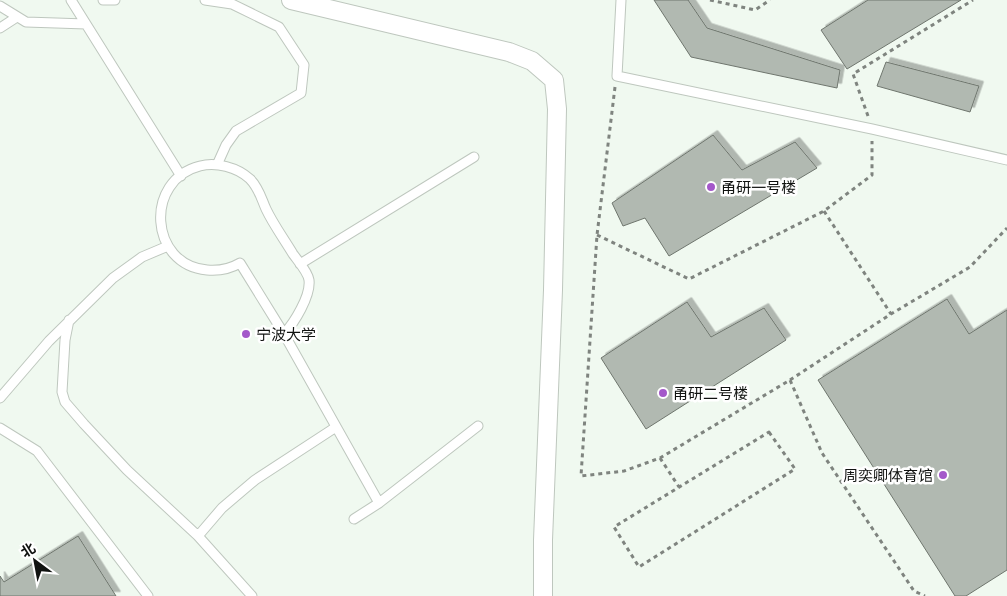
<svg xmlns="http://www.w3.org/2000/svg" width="1007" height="596" viewBox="0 0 1007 596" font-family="Mulish,'Noto Sans SC',sans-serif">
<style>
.building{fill:#b1b9b1;stroke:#6f766e;filter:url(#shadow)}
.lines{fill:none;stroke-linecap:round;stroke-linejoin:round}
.lane-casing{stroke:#bec7be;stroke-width:11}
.street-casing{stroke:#bec7be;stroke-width:20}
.path{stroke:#7f847f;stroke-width:3;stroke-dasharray:4 4;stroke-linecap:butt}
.lane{stroke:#fff;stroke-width:9}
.street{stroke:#fff;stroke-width:18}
.poi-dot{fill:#a458ca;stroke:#fff;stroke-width:2}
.labels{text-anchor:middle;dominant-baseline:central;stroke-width:5;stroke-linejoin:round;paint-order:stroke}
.poi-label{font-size:15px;fill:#101210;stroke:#fff;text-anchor:start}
</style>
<defs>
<filter id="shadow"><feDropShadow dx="4.5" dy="-4.5" stdDeviation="0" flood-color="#0004"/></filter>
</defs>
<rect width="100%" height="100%" fill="#f0f9f0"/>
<path class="building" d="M654,0H688L707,28L840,70L837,88L691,57Z
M868,0H961L847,69L821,30Z
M886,62L979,86L970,112L877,86Z
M713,135L742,170L795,142L817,168L669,256L645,218L623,226L612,203Z
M947,299L969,334L1007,310V570L966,596H955L818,380Z
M687,302L711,337L764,308L786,340L646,429L601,358Z
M78,536L116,596H0V576L4,582Z"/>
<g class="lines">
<defs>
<path id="lane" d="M71,0L181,176
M103,0H115
M205,0L232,4L279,27L304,65L301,93L236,131L226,145L217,165
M621,0L617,76L872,129L1007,160
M0,6L26,22L86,24
M0,28L17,17
M300,264L474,157
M69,320L65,340L62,392L65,402L84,424L127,470L198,536L252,596
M284,334C294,323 311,296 309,280C308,272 298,261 293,254C284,239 273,224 266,209C261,198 259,188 250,179C237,167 216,162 200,166C144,180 149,265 207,270C219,271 230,269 240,263L284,334L379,503L478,426
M0,398L49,341L113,278L142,257L168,246
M0,428L37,451L148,596
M354,519L379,503
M198,536L222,508L255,480L336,427"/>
<path id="street" d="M291,0L509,52L532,61L554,80L557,109L553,290L543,540V596"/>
</defs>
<use href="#lane" class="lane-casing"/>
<use href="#street" class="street-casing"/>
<path class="path" d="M710,0L755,10L770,0
M615,87L597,235L581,476L624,471L660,458L790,380L822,453L914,591L925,596
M868,116L853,74L973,0
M824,211L891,314
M597,235L689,279L824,211L872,175V141
M790,380L891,314L970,267L1007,228
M769,432L795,469L639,567L614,527Z
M660,458L679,487"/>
<use href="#lane" class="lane"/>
<use href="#street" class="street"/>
</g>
<g class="poi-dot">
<circle cx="711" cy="187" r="5"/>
<circle cx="246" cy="334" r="5"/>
<circle cx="663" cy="393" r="5"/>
<circle cx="943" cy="475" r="5"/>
</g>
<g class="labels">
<g class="poi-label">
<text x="721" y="187">甬研一号楼</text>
<text x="256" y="334">宁波大学</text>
<text x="673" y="393">甬研二号楼</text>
<text x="933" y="475" text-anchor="end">周奕卿体育馆</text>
</g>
</g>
<g transform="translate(35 561) rotate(328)" stroke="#ffffff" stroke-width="4" paint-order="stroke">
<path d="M0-4L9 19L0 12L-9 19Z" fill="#101210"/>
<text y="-8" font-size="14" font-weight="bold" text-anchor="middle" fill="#101210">北</text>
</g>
</svg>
